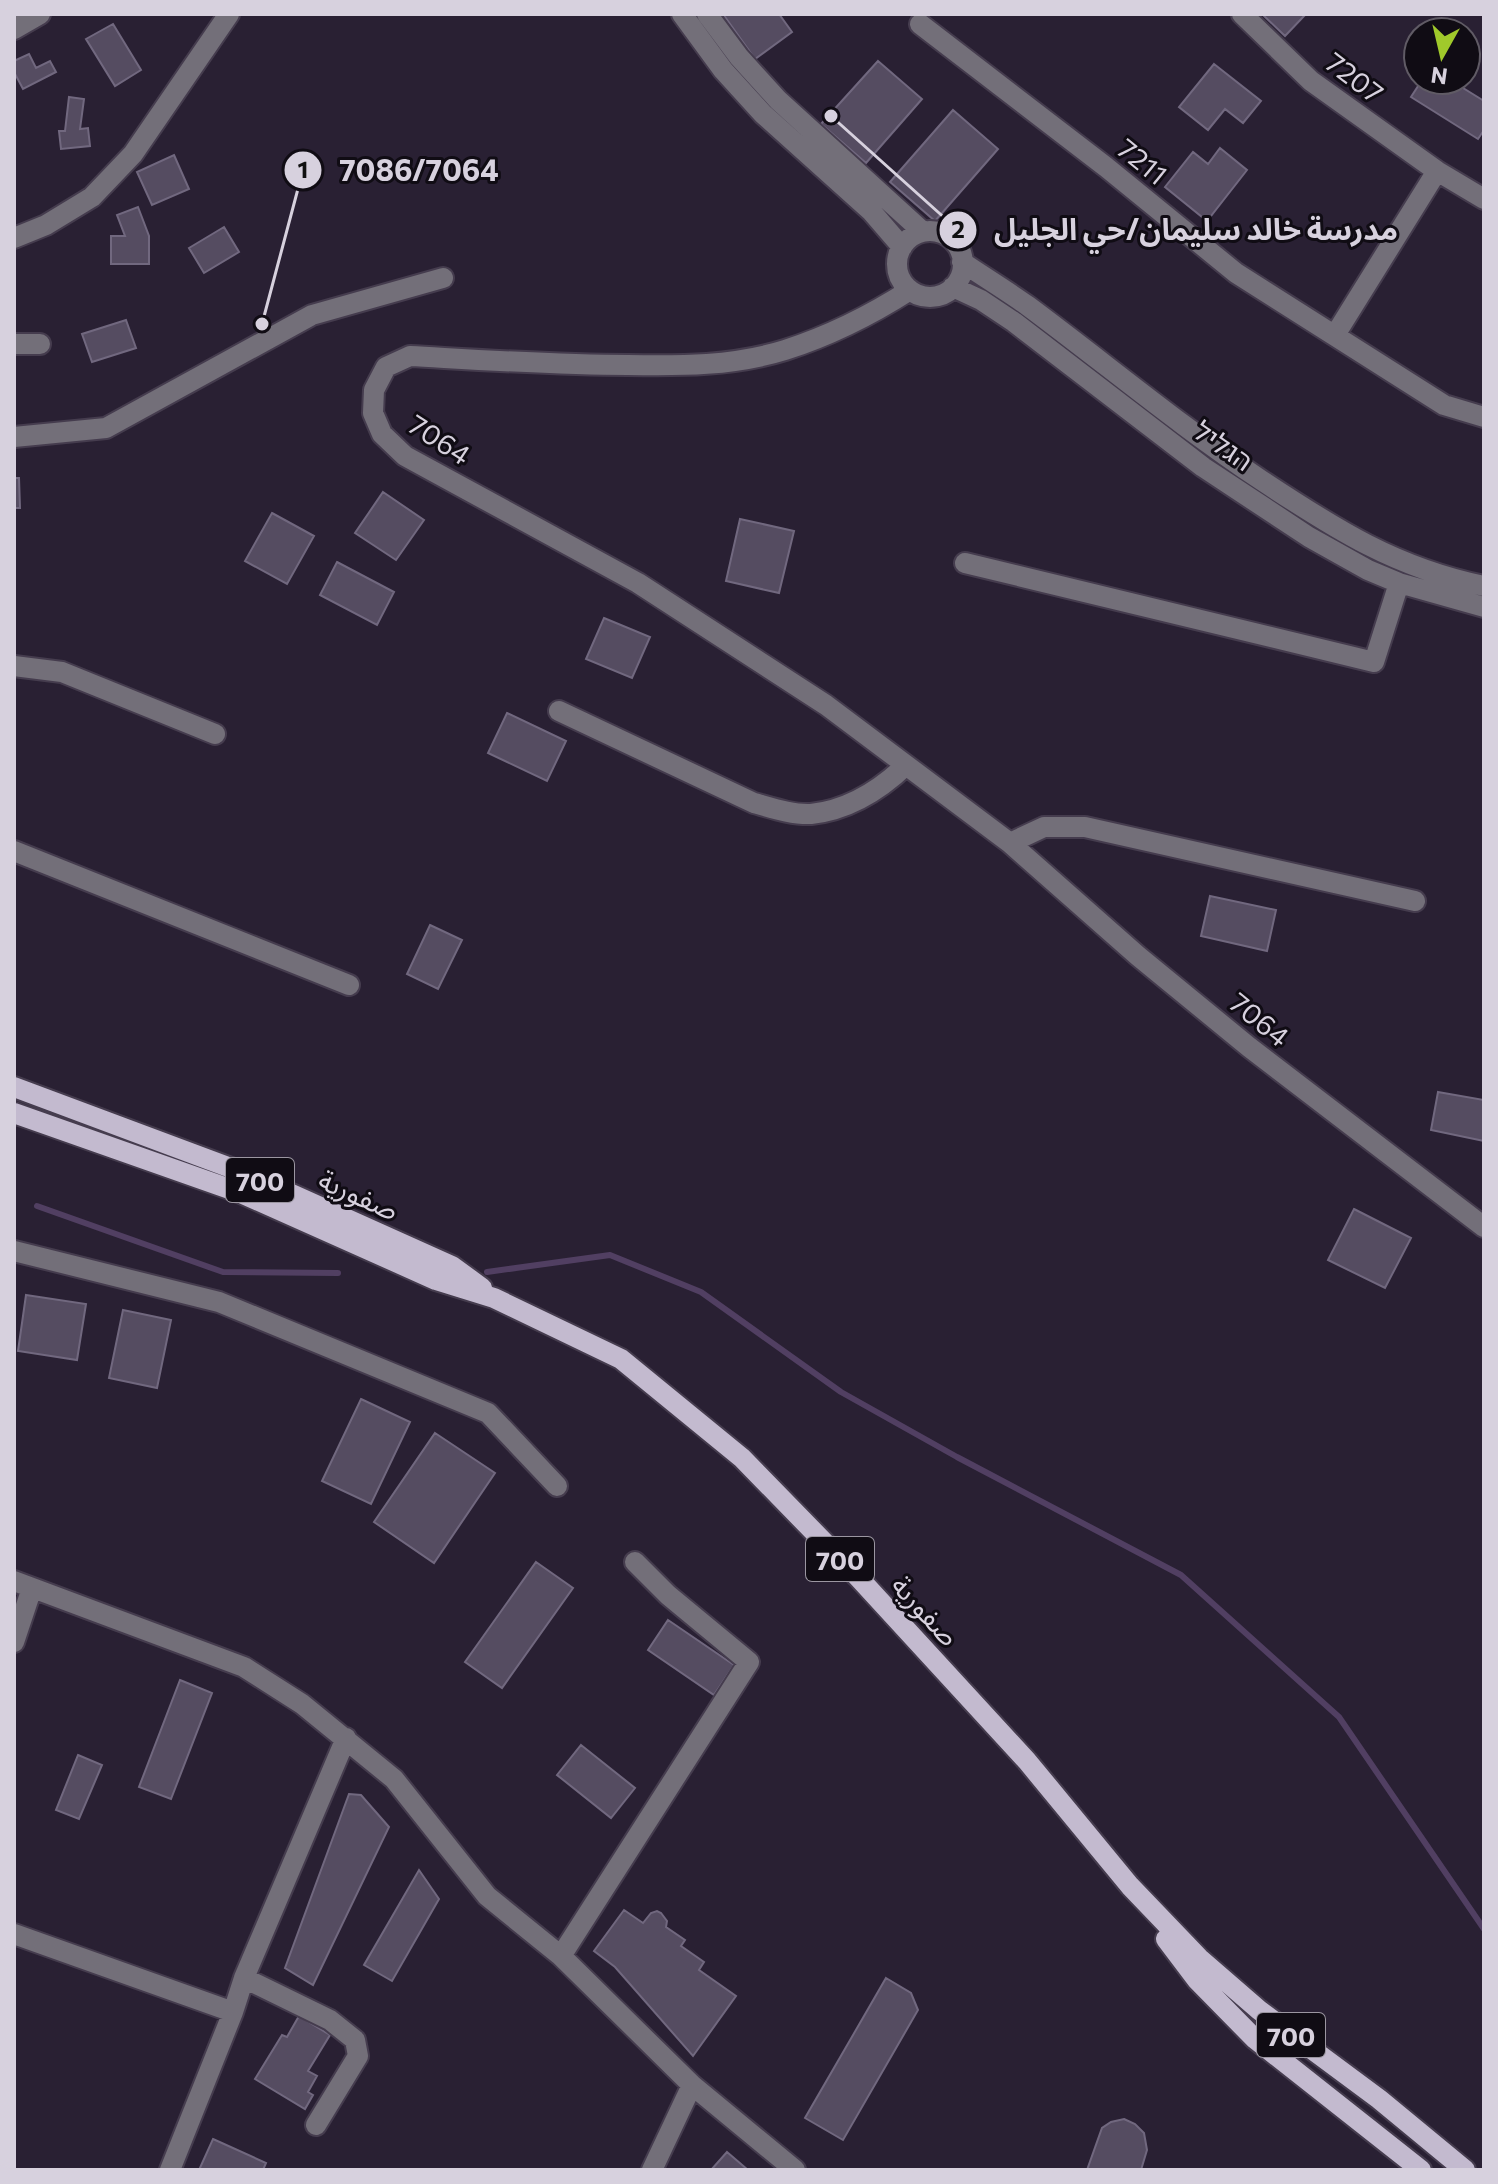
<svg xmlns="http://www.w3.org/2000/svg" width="1498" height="2184" viewBox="0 0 1498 2184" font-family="Commissioner,'Noto Sans Arabic',Heebo,sans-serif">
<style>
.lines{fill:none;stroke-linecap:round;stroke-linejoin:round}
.stream{stroke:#513f62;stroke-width:6}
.building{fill:#554c61;stroke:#71687f;stroke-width:2}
.minor-casing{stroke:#453c4e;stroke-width:24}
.major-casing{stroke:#453c4e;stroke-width:24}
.minor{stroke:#736f79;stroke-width:20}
.major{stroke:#c3bacf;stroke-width:20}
.labels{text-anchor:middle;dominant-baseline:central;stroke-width:6;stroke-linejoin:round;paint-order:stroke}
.shield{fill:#100c14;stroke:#9b96a1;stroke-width:2}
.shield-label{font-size:26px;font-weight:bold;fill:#d7d1de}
.street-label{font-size:28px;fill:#d7d1de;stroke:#100c14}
.leader{fill:none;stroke:#d7d1de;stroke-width:3}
.callout-dot{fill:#d7d1de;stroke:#100c14;stroke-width:3}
.mark-label{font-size:24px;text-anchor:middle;font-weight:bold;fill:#111}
.callout-label{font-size:30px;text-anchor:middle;font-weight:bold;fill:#d7d1de;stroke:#100c14;stroke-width:6;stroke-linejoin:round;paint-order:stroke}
</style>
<rect width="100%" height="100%" fill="#292033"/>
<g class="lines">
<path class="stream" d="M37,1206L223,1272L338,1273
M487,1272L610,1255L701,1292L841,1392L957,1457L1181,1575L1339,1717L1484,1929"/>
</g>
<path class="building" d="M723,14H779L792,32L755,59Z
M1262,14H1306L1285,36Z
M113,24L141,70L115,86L86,39Z
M29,54L36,68L50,61L56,72L23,89L14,72V61Z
M878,61L922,99L866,163L821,124Z
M1214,64L1261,101L1243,123L1225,109L1208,130L1179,107Z
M1422,80H1450L1484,101V130L1478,139L1411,97Z
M69,97L84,99L80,129L88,128L90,146L61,149L59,131H65Z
M953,110L998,149L935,221L890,182Z
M1220,148L1247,170L1207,221L1165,187L1193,152L1208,164Z
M174,155L189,189L152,205L137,172Z
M138,207L149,236V264H111V236H125L117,215Z
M224,227L239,252L204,273L189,248Z
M126,320L136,348L92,362L82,334Z
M14,478H19L20,508H14Z
M383,492L424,520L396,560L355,533Z
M272,513L314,536L287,584L245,561Z
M740,519L794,531L779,593L726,581Z
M337,562L394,592L377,625L320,595Z
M604,618L650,637L632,678L586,659Z
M507,713L566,741L547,781L488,753Z
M1210,896L1276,910L1267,951L1201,936Z
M430,925L462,940L438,989L407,974Z
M1438,1092L1484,1100V1141L1431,1130Z
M1354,1209L1411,1238L1385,1288L1328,1260Z
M26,1295L86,1304L77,1360L18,1351Z
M123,1310L171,1320L157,1388L109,1378Z
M361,1399L410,1422L371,1504L322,1481Z
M435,1433L495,1473L434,1563L374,1522Z
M536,1562L573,1588L502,1688L465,1662Z
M668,1620L734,1665L714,1695L648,1650Z
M180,1680L212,1693L171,1799L139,1787Z
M581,1745L635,1788L611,1818L557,1775Z
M78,1755L102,1765L79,1819L56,1810Z
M349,1794L361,1795L389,1827L313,1985L285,1968Z
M419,1870L439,1899L392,1981L364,1965Z
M624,1910L643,1923L651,1913L657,1911L661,1913L667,1921L666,1927L685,1940L681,1946L704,1962L699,1970L736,1996L693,2056L615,1967L594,1951Z
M886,1978L911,1993L918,2010L843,2140L805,2118Z
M299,2016L330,2035L308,2071L317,2076L308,2092L313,2095L305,2109L255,2079L282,2035L287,2037Z
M1124,2119L1135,2124L1144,2133L1147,2150L1141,2170H1087L1102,2128L1111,2122Z
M213,2139L266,2163L263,2170H199Z
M727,2152L748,2170H711Z"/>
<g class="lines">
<defs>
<path id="minor" d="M682,14L723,70L763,114L871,211L902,247
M707,14L739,57L778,100L923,232
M1242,14L1311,81L1437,171L1484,199
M920,24L1106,167L1236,273L1444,405L1484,417
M14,29L40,14
M897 264a33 33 0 1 1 66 0a33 33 0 1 1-66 0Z
M14,238L46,225L92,197L133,154L229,14
M962,262C984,277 1007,291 1028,306C1106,364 1180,426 1261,480C1335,529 1396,568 1484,586
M953,287L981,300L1014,322L1203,467L1309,537L1368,570L1399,583L1484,607
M910,290C871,315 829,336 785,350C734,366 680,366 628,365C555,365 482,360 410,356L386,367L374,390L373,413L382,434L405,456L638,583L826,705L1010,843L1138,956L1249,1047L1484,1227
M1335,335L1437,171
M14,344H40
M14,437L106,428L312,315L443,278
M965,563L1374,662L1399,583
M14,666L62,672L215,734
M559,711L754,803C772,808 793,815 811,814C848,810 880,790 906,765
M1010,843L1044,827H1085L1415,901
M14,851L349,985
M14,1251L219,1302L488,1413L557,1486
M14,1581L244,1667L302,1704L394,1779L487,1896L561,1956L692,2085L795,2170
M14,1642L32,1588
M14,1934L233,2012
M561,1956L749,1662L668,1595L635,1562
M244,1978L330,2020L355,2040L358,2056L316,2125
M170,2170L233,2012L244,1978L346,1738
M652,2170L692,2085"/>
<path id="major" d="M14,1087L247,1174L452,1266L482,1288
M14,1113L241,1193L436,1280L494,1298L621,1359L742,1458L858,1577L1027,1761L1130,1886L1199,1958L1259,2010L1379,2099L1465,2170
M1166,1939L1197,1980L1255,2039L1421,2170"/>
</defs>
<use href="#minor" class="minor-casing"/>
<use href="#major" class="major-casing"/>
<use href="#minor" class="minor"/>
<use href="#major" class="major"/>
</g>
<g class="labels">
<g class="shield">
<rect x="226" y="1158" width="68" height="44" rx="6"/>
<rect x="806" y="1537" width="68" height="44" rx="6"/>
<rect x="1257" y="2013" width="68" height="44" rx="6"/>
</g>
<g class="shield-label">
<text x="260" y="1180">700</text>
<text x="840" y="1559">700</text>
<text x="1291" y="2035">700</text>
</g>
<g class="street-label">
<text transform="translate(1355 77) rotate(37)">7207</text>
<text transform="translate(1143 161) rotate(39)">7211</text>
<text transform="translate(440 439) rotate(33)">7064</text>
<text transform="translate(1224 445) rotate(35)">הגליל</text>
<text transform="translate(1260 1019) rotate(39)">7064</text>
<text transform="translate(359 1194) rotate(24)">صفورية</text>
<text transform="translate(926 1610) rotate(47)">صفورية</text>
</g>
</g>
<path class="leader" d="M262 324L303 170M831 116L958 230"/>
<g class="callout-dot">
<circle cx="262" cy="324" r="8"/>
<circle cx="831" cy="116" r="8"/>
<circle cx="303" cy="170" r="20"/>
<circle cx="958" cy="230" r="20"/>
</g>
<g class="mark-label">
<text x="303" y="178">1</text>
<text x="958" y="238">2</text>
</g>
<g class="callout-label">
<text x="419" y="181">7086/7064</text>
<text x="1196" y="240">مدرسة خالد سليمان/حي الجليل</text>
</g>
<rect width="1498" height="2184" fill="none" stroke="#d7d1de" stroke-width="32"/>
<g transform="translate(1442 56) rotate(188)"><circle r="38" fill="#100c14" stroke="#605b65" stroke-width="2"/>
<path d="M0-6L14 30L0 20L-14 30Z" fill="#a0c92b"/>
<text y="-12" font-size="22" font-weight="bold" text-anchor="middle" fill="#d7d1de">N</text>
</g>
</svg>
